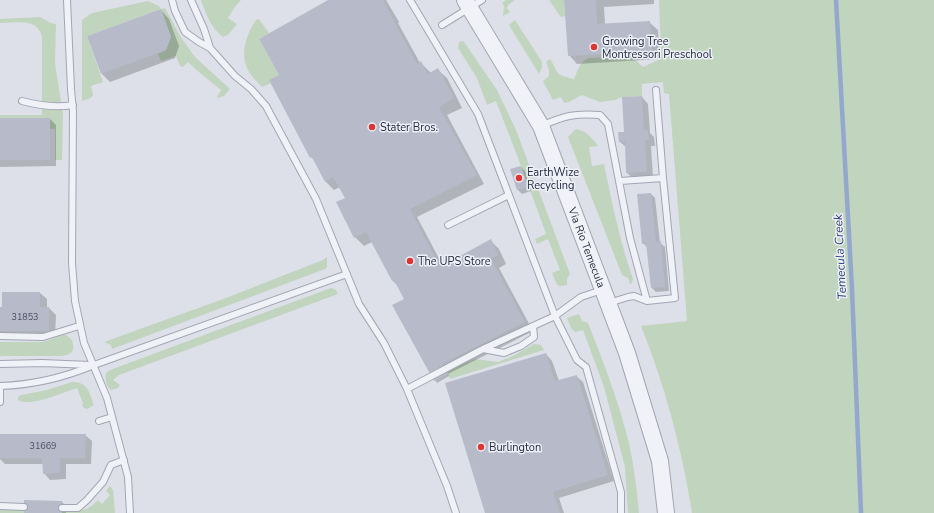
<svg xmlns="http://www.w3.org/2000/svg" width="934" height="513" viewBox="0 0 934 513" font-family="'Nunito Sans',sans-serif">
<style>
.green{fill:#c0d4be}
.shadow{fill:#0003}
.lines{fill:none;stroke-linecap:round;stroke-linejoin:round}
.stream{stroke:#94a7cd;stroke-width:4.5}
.building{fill:#b7bbc9}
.service-casing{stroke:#a2a6b3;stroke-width:8}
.tertiary-casing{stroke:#a2a6b3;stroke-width:18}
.service{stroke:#f1f2f7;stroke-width:6}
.tertiary{stroke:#f1f2f7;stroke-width:16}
.poi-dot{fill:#dd3434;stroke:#edf0f6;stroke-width:1.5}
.labels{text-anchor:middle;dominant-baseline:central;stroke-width:3;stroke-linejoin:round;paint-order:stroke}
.number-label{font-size:9px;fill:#4a4f63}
.poi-label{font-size:11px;fill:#252b41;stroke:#edf0f6;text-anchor:start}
.street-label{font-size:11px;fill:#252b41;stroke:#edf0f6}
.water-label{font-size:12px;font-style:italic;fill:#2b427a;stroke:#edf0f6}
</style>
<rect width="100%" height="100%" fill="#dde0e9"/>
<path class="green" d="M201,0H241L234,8L228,18L237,24L229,34L223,37C211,28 206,14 201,0Z
M506,0H515L508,5L507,8L510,12L503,16L504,6L502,3Z
M549,0H564L565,16L561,17Z
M659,0H934V513H692C682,449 665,386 641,326L687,321L669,94L664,93L663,82L642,84V96L622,97L615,100L600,102L582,95L569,102L564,103L561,97L553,100L543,81L549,76V70L546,62L550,59C560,75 554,74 574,79C578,70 579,63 588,58L627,56L632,57L643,67L658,60L660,59L661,52Z
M148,1L159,6L161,9L165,8L180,36L195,57L230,89L224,96L218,98L217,97L221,90L200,73L188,62L183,67L180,66L176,56L161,61L158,54L166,50L171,37L161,9L87,36L103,82L91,86L93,95L91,98L82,101V20L92,13Z
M40,17L51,23L56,24L55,63L63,115L62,160H55V129H50V118H0V115H42V36C37,18 16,23 0,23V19Z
M259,19L269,33L259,39L279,75L270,80L271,83L262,87C257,82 251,76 248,70C239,54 247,33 256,20Z
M515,20L542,62V67L539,74L509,25Z
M462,41L464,42L497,90L516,130L570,274L567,279V285L560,286L557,285L552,273L560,270L548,239L537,244L535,239L546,234C530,189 513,145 496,101L487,105L477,78L458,48L459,42Z
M576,129C587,131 591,137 598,146L589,147L592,166L604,164C612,203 620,242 633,279L632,283L630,284L628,278L622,275L568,137Z
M327,257V267L325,269L112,349L111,345L104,342L226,298L323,260Z
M331,288L336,290L338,294L119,375L113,380L120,385L118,388L111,390C106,386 105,379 106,373L110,370Z
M579,314L582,321L588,323C603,361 619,402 629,443C634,466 637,490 639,513H628L625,467L604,387L583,330L575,332L571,328L567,318Z
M63,335H66L72,340C75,351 73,354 62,356H0V342H43Z
M534,344L541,345L544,350L450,379L446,371L475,359L498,362L513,356Z
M72,382C88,382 89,392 94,405L87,409L84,408L82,405L83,403L77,388C64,392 29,408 18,400V397L21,395L47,390Z
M110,486L113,490L115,513H62V511C78,511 86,513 98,500L102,504L110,495L106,491Z
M0,510H24V513H0Z"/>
<path class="shadow" d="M330,0H386L399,22L398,23L420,63H421L431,73L438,70L447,78L462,108L447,115L484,184L417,217L443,266L490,240L499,249L506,264L499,268L533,331L448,374L449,376L437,383L429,370L405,299L397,285L393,281L372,242L364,246L355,237L346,198L340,187L334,190L325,181L315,161L311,157L281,75Z
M566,0H654V4L604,7L605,24L649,22L658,30L660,59L577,64L569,55Z
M161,10L169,19L179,46L175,58L110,82L102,74Z
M642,97L648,104L650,133L654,137L655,146H651L653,178L634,179L627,173L626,147L620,142Z
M0,119H50L56,125V166L0,167Z
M521,167L525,171L531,191L522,194L518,190L511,170Z
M651,194L655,198L660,243L665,247L669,291L656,292L652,288L648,248L643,243L638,195Z
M3,293H40L47,299V308H49L56,315L55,337H0V308H3Z
M546,354L552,361L559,381L576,376L583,382L614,481L559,498L564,513H486Z
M0,435H85L92,441L91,464H66V479L50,480L44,473L43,464H5L0,459Z
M25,501L62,502L66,506V513H25Z"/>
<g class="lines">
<path class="stream" d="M836,0L852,289L861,513"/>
</g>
<path class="building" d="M328,0H383L417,64L421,61L428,74L438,68L454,98L439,107L477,175L410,209L440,267L491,239L498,255L491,259L525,322L442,364L448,374L434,381L392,305L404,299L394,280L392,281L366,232L354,238L336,202L345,198L333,177L325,182L312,157L310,158L269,80L279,75L259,39Z
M564,0H596L597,24L650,21L652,51L568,56Z
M161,9L171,37L166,50L101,74L87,36Z
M642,96L644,130H648L649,140H645L647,172L626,173L625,142H619L618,132H624L622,97Z
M0,118H50V160H0Z
M521,166L528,187L517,190L510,169Z
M651,193L656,242L661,241L665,287L651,288L646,243L642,244L637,194Z
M2,292H40V307H49V331H0V307H2Z
M546,353L555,381L577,375L608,475L553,492L560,513H485L445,383Z
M0,434H86L85,458H60V473L43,474L42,458H0Z
M24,500L62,501V513H24Z"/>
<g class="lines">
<defs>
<path id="service" d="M67,0L71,89L73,111L72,263L75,301L84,343L107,398L128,477L130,513
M172,0L175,11L185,32L199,42L210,48L235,76L251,89L266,106L316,199L359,304L384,343L407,389L447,486L456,513
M191,0L204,29L210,48
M410,0L478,114L555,316L577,360L586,367L621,492V513
M442,25L482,0
M22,101C40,106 55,108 73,105
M541,126C564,116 574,113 600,115L608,124L630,238L647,301
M620,181L663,178
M448,225L509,195
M609,303L628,297L634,296L647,301L675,298L663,178L656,90
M0,336L43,337L79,326
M483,349L504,353L521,346L534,337L533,326
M0,364L42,363L90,365
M0,386C33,385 63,378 94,365L347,274
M407,389L483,349L555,316L581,297L602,290
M0,402V386
M99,421L112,417
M0,506L24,507
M62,508H78L87,500L103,482L111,465L124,460"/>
<g id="tertiary">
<path id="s1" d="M465,0L541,126L627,353L660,461L666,513"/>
</g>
</defs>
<use href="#service" class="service-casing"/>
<use href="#tertiary" class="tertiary-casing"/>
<use href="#service" class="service"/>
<use href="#tertiary" class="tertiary"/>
</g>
<g class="poi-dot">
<circle cx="594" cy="47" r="4"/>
<circle cx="372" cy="127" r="4"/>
<circle cx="519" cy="178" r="4"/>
<circle cx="410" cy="261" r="4"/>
<circle cx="481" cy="447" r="4"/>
</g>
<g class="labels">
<g class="number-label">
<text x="25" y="317">31853</text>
<text x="43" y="446">31669</text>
</g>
<g class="poi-label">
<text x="602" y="41">Growing Tree<tspan x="602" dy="13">Montressori Preschool</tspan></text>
<text x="380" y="127">Stater Bros.</text>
<text x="527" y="172">EarthWize<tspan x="527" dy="13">Recycling</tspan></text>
<text x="418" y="261">The UPS Store</text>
<text x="489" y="447">Burlington</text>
</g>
<g class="street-label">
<text stroke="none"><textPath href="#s1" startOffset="277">Via Rio Temecula</textPath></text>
</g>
<g class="water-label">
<text transform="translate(840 257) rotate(-93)">Temecula Creek</text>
</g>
</g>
</svg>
